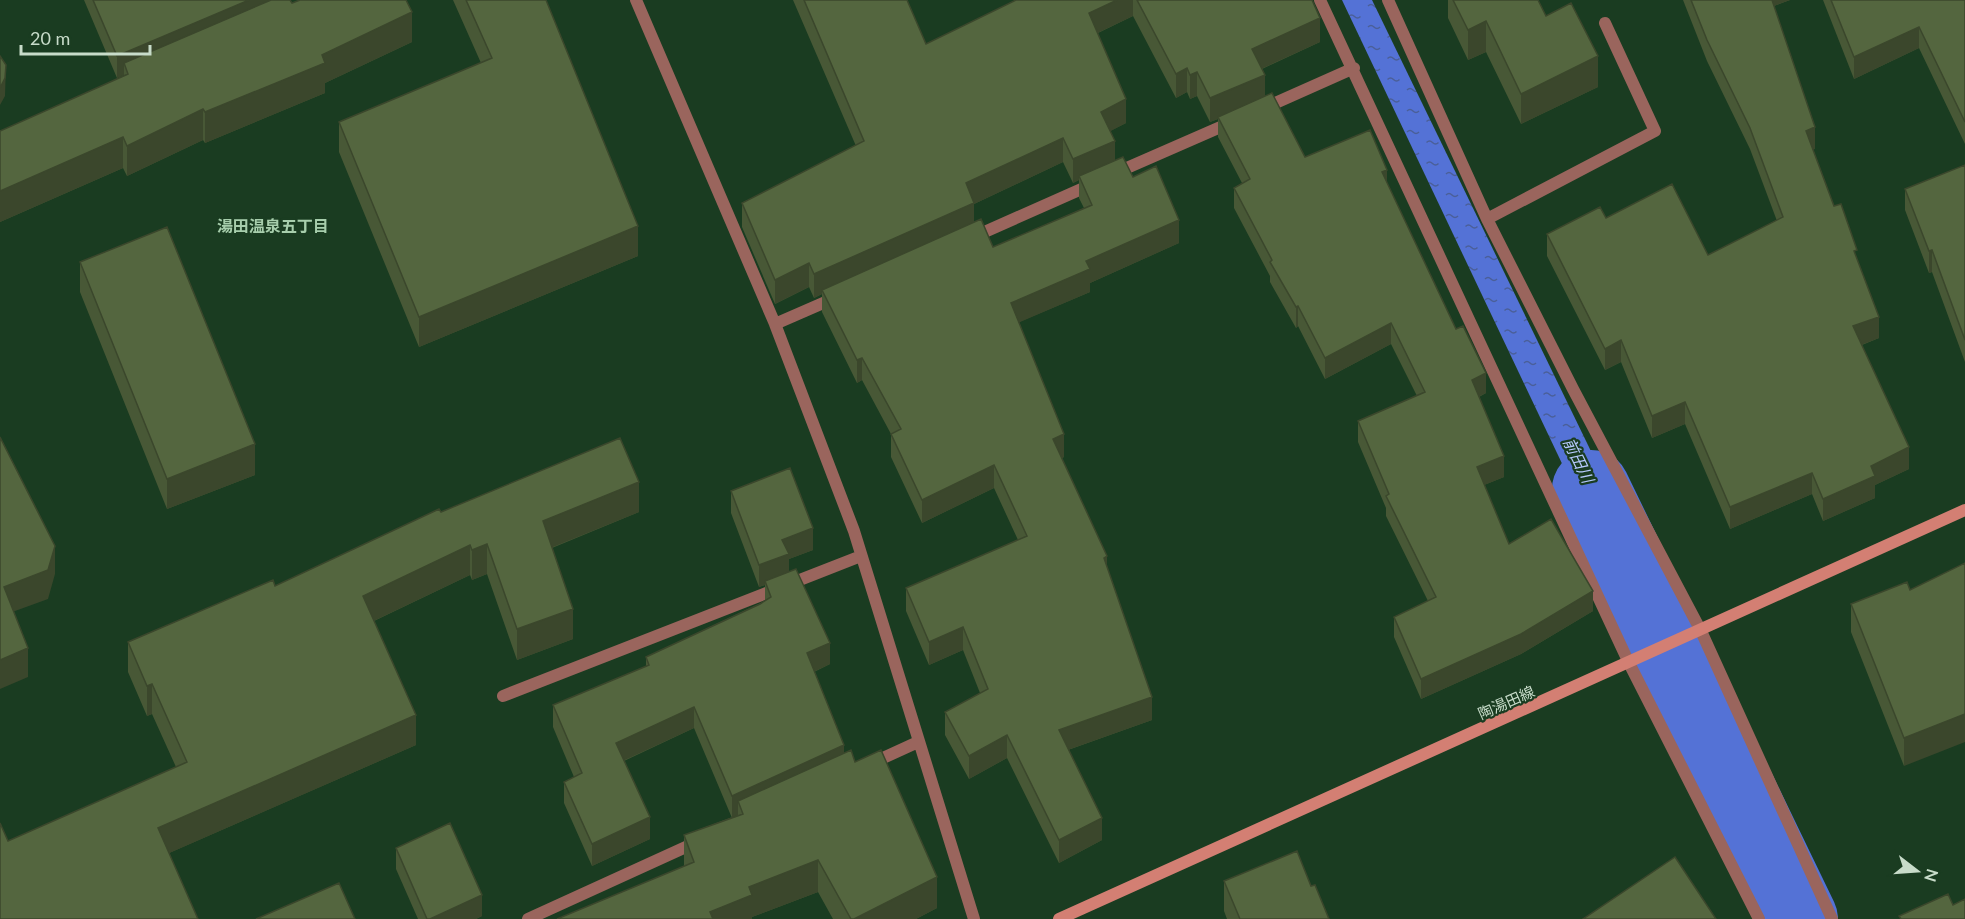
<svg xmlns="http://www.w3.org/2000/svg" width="1965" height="919" viewBox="0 0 1965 919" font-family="Lato,'Noto Sans JP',sans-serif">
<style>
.water{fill:url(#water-ripples)}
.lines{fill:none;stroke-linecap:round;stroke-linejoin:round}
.river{stroke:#5472d6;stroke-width:78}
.street{stroke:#9a655d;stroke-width:12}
.secondary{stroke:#d37f73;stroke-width:12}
.wall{fill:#485836;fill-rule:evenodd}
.shaded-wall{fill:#3b472c}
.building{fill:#54663f;stroke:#3b472c;stroke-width:1.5}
.labels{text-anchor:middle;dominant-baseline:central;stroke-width:4.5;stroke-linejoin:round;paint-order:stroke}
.street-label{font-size:15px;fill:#c8dcca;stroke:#1a3c21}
.neighbourhood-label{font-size:16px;font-weight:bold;fill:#a7ceac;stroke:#1a3c21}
.water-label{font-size:16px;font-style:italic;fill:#b6c9fc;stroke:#1a3c21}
</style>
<defs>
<pattern id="water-ripples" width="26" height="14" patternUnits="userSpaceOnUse" patternTransform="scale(1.5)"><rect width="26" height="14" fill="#5472d6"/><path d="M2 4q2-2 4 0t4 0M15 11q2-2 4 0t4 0" fill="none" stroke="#4a5f99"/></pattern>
</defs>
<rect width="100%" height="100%" fill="#1a3c21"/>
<path class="water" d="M1342,0H1372L1653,579L1623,592Z"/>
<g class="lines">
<path class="river" d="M1591,489L1799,919"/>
<path class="street" d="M636,0L775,324L854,531L974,919
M1320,0L1629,663L1759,919
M1388,0L1487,219L1573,389L1701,631L1832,919
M1264,108L1354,68
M1113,174L1232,122
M1487,219L1655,131L1605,23
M971,238L1095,183
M775,324L837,297
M503,696L861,556
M870,764L918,742
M528,919L699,841"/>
<path class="secondary" d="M1059,919L1965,510"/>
</g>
<path class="wall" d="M84,0H290L292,3L412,42L325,83V93L205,143L203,140L127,176L123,168L0,222V131L124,76V75L117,78Z
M453,0H545L638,256L419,347L339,152V122L481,63Z
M793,0H907L926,44L1016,0H1312L1320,42L1262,69L1265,96L1305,157L1387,183L1486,393L1479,397L1504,477L1484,485L1509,544L1593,611L1521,654L1421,699L1394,637V617L1428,601L1386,516V508L1358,442V421L1417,396L1391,344L1325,379L1298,326L1296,328L1270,282V276L1234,208V188L1242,183L1218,137V119L1210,122L1197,96L1190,99L1187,92L1176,98L1133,16L1098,33L1126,123L1110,131L1115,160L1133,177L1179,243L1090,283V292L1019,322L1064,457L1062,458L1107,568L1152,720L1068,750L1102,840L1059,863L1007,758L969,779L945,735V712L980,693L963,650L929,665L906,611V588L1018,540L994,488L922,523L891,457V434L862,380L857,383L822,312V294L814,298L809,287L775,304L742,227V203L856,146ZM1063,162L1073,183L1079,180V198L1084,208L993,247L974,222V204Z
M1448,0H1538L1546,16L1598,87L1521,124L1486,52L1468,60L1448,18Z
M1683,0H1790L1774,6L1815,149H1813L1834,206L1857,259L1879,338L1862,345L1909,469L1875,485V498L1823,521L1812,494L1730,529L1685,424L1652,438L1621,362L1605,370L1547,256V234L1606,218L1708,255L1777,221L1750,149L1707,61Z
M1823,0H1965V144L1919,48L1854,79Z
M1965,165V362L1932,272L1929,273L1905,210V189Z
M80,262L255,475L167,509L80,292Z
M731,491L813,550L789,559V571L830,664L814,672L844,753L855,762L937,908L916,919H833L818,892L752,917V919L684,866V835L738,815L732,818L694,728L624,761L650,839L592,866L564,803V782L574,777L553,727V705L646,667V657L765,601V585L759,587L731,513Z
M441,512H639L552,548L573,639L517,660L487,574L472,580L470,575L374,621L416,745L169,853L8,841L176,767L152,714L147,716L128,672V642L275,586Z
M1907,582L1904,766L1851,632V604Z
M396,848L482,916L476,919H418L396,869Z
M1224,881L1329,919H1227L1224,911Z"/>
<path class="shaded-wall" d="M249,0H280L124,63V75L117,78V56Z
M1117,0H1133V16L1089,37V13Z
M1768,0H1790L1768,8Z
M412,12V42L325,83V93L205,143V112L322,55Z
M1320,18V42L1252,73V49Z
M1486,21V52L1468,60V30Z
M1919,27V48L1854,79V57Z
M1598,56V87L1521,124V94Z
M6,65L5,96L0,105V88Z
M1187,68V92L1176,98V74Z
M1197,72V96L1190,99V75Z
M1265,75V99L1218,117V119L1210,122V98Z
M1126,99V123L1101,136V112Z
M203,109V140L127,176V146Z
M1815,127V149L1806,152V131Z
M123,137V168L0,222V191Z
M1063,138V162L974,204V227L822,290V294L814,298V274L966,183Z
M1115,141V165L1079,176V180L1073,183V159Z
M1387,170V191L1382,172Z
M1179,220V243L1090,283V292L1011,326V303L1086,261Z
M638,226V256L419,347V317Z
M1932,250V272L1929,273V251Z
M809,263V287L775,304V280Z
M1298,306V326L1296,328V307Z
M1879,317V338L1853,348V326Z
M1391,323V344L1325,379V358Z
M1621,340V362L1605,370V349Z
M862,358V380L857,383V360Z
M1486,373V393L1472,400V380Z
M1685,402V424L1652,438V416Z
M1064,434V457L1053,462V439Z
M255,444V475L167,509V479Z
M1909,447V469L1875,485V498L1823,521V499L1871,466Z
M1504,456V477L1477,488V467Z
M994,465V488L922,523V500Z
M1812,473V494L1730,529V507Z
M639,482V512L543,551V521Z
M813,528V550L789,559V575L765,581V585L759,587V565L782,540Z
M487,544V574L472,580V550Z
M470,545V575L363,626V596Z
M55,546V574L48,599L4,615V587Z
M1107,556V579L1104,558Z
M1593,591V611L1521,654L1421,699V679Z
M573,609V639L517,660V629Z
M963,627V650L929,665V642Z
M830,643V664L807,675V653Z
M28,648V677L0,689V660Z
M152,684V714L147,716V686Z
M1152,697V720L1059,753V730Z
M694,707V728L616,764V743Z
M1965,714V742L1904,766V738Z
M416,715V745L158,858V828Z
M1007,735V758L969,779V756Z
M844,745V766L738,801V815L732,818V796Z
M650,817V839L592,866V844Z
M1102,818V840L1059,863V840Z
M818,860V892L752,917V919H710V912L749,887Z
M937,877V908L916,919H854Z
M482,895V916L476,919H430Z"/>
<path class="building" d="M93,0H249L117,56Z
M271,0H290L292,3L300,0H406L412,12L322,55L325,63L205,112L203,109L127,146L123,137L0,191V131L128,74L124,63Z
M466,0H546L638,226L419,317L339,122L492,58Z
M804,0H907L926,44L1016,0H1117L1089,13L1126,99L1101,112L1115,141L1073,159L1063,138L966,183L974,203L814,274L809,263L775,280L742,203L864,141Z
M1137,0H1312L1320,18L1252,49L1265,75L1210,98L1197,72L1190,75L1187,68L1176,74Z
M1453,0H1538L1546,16L1571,3L1598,56L1521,94L1486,21L1468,30Z
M1691,0H1772L1815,127L1806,131L1834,206L1841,204L1857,250L1854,251L1879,317L1853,326L1909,447L1871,466L1875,476L1823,499L1812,473L1730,507L1685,402L1652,416L1621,340L1605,349L1547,234L1600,207L1606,218L1672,184L1708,255L1783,217L1750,128L1707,40Z
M1831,0H1965V122L1919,27L1854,57Z
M0,56L6,65L5,78L0,88Z
M1272,93L1305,157L1370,130L1387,170L1382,172L1456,329L1463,326L1486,373L1472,380L1504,456L1477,467L1509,544L1551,519L1593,591L1521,634L1421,679L1394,617L1436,597L1386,496L1389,494L1358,421L1425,392L1391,323L1325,358L1298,306L1296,307L1270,262L1272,260L1234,188L1250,179L1218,117Z
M1123,157L1133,177L1156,166L1179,220L1086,261L1090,269L1011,303L1064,434L1053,439L1107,556L1104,558L1152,697L1059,730L1102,818L1059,840L1007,735L969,756L945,712L988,689L963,627L929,642L906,588L1027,536L994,465L922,500L891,434L901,429L862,358L857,360L822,290L981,219L993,247L1092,205L1079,176Z
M1965,165V340L1932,250L1929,251L1905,189Z
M167,227L255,444L167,479L80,262Z
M0,437L55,546L48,570L4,587L28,648L0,660Z
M620,438L639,482L543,521L573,609L517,629L487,544L472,550L470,545L363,596L416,715L158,828L198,919H0V823L8,841L187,762L152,684L147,686L128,642L273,580L275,586L439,509L441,512Z
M790,468L813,528L782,540L789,554L759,565L731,491Z
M1965,563V714L1904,738L1851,604L1907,582L1910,590Z
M796,569L830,643L807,653L844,745L732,796L694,707L616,743L650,817L592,844L564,782L582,773L553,705L649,665L646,657L760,604L771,597L765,581Z
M851,750L855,762L881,750L937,877L854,919H851L818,860L749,887L752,895L710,912L713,919H557L694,862L684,835L743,814L738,801Z
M450,823L482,895L430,919H427L396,848Z
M1297,851L1311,886L1315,885L1329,919H1240L1224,881Z
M1675,857L1716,919H1583Z
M339,883L355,919H256Z
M1948,894L1953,905L1965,899V919H1901L1899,916Z"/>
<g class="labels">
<g class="street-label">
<text transform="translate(1506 702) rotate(-24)">陶湯田線</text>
</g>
<g class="neighbourhood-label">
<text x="273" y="225">湯田温泉五丁目</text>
</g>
<g class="water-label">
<text transform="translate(1579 460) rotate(64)">前田川</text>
</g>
</g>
<g transform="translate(1917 871) rotate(107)" stroke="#1a3c21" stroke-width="4.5" paint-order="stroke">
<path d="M0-4.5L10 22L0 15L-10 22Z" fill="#c8dcca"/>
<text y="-9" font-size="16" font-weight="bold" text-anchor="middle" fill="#c8dcca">N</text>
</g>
<path d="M21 45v9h129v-9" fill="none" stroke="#c8dcca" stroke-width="3"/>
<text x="30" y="45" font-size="18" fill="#c8dcca" stroke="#1a3c21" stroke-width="4.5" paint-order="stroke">20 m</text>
</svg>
